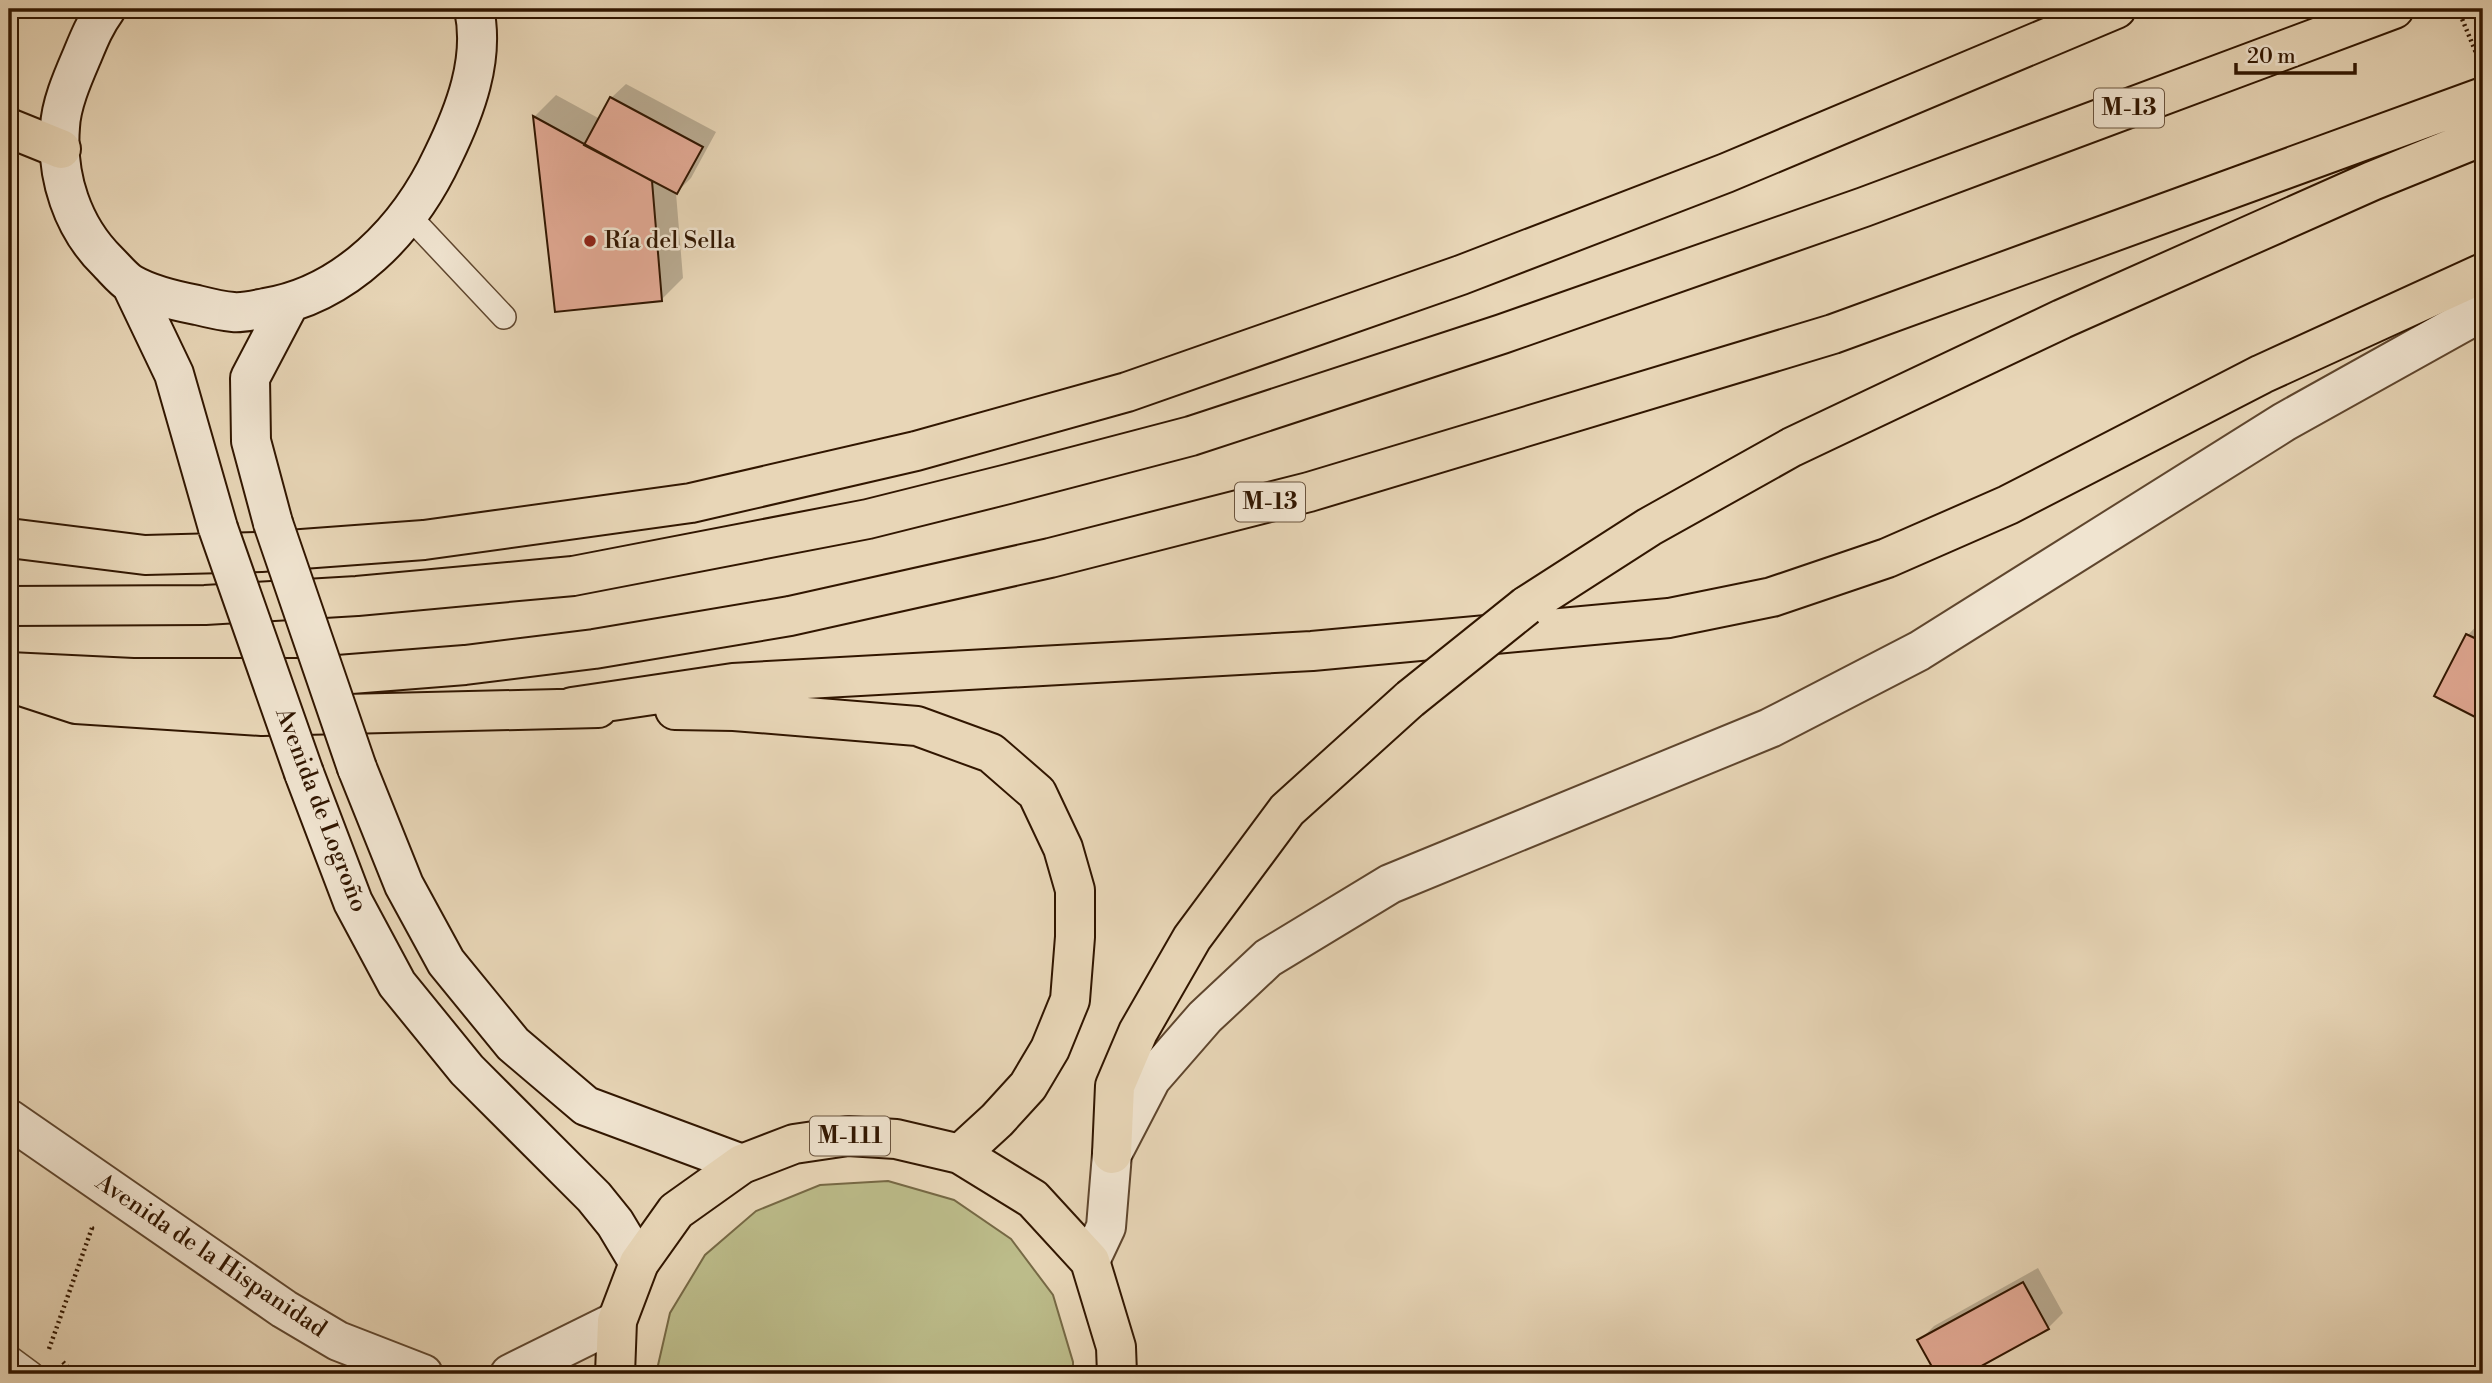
<svg xmlns="http://www.w3.org/2000/svg" width="2492" height="1383" viewBox="0 0 2492 1383" font-family="'Libre Bodoni',serif">
<style>
.green{fill:#bcbc8a;stroke:#766945;stroke-width:2}
.shadow{fill:#0003}
.building{fill:#e2a994;stroke:#311600;stroke-width:2}
.lines{fill:none;stroke-linecap:round;stroke-linejoin:round}
.service-casing{stroke:#5f462e;stroke-width:26}
.tertiary-casing{stroke:#5f462e;stroke-width:42}
.secondary-casing{stroke:#311600;stroke-width:42}
.primary-casing{stroke:#311600;stroke-width:42}
.motorway-casing{stroke:#311600;stroke-width:42}
.path{stroke:#311600;stroke-width:4.5;stroke-dasharray:2 3.5;stroke-linecap:butt}
.service{stroke:#f0e4d0;stroke-width:23}
.tertiary{stroke:#f0e4d0;stroke-width:38}
.secondary{stroke:#f0e4d0;stroke-width:38}
.primary{stroke:#e8d6b7;stroke-width:38}
.motorway{stroke:#e8d6b7;stroke-width:38}
.secondary-bridge-casing{stroke:#311600;stroke-width:42;stroke-linecap:butt}
.motorway-bridge-casing{stroke:#311600;stroke-width:42;stroke-linecap:butt}
.secondary-bridge{stroke:#f0e4d0;stroke-width:38}
.motorway-bridge{stroke:#e8d6b7;stroke-width:38}
.poi-dot{fill:#8f2418;stroke:#f0e4d0;stroke-width:2.5}
.labels{text-anchor:middle;dominant-baseline:central;stroke-width:5;stroke-linejoin:round;paint-order:stroke}
.shield{fill:#f0e4d0;stroke:#6a543e;stroke-width:2}
.shield-label{font-size:23px;font-weight:bold;fill:#311600}
.poi-label{font-size:24px;fill:#311600;stroke:#f0e4d0;text-anchor:start}
.street-label{font-size:24px;fill:#311600;stroke:#f0e4d0}
</style>
<rect width="100%" height="100%" fill="#e8d6b7"/>
<filter id="stains"><feTurbulence type="fractalNoise" baseFrequency=".00286" numOctaves="4"/><feColorMatrix values="0 0 0 0 .2 0 0 0 0 .09 0 0 0 0 .02 0 0 0 .5 -.17"/></filter>
<radialGradient id="worn" r=".72"><stop offset=".6" stop-color="#630" stop-opacity="0"/><stop offset="1" stop-color="#630" stop-opacity=".3"/></radialGradient>
<path class="green" d="M888,1181L954,1200L1011,1239L1053,1295L1073,1362V1374H656L670,1313L705,1255L756,1211L820,1185Z"/>
<path class="shadow" d="M626,84L716,132L691,178L676,193L683,278L661,300L557,310L535,116L556,95L600,119L611,98Z
M2482,620L2483,621V719L2437,695L2468,635Z
M2038,1268L2063,1313L2048,1328L1964,1374H1938L1920,1340L1934,1326Z"/>
<path class="building" d="M610,97L703,147L677,194L584,145Z
M533,116L652,181L662,301L555,312Z
M2466,634L2483,642V721L2434,696Z
M2023,1282L2049,1329L1967,1374H1936L1917,1340Z"/>
<g class="lines">
<defs>
<path id="service" d="M408,215L504,317
M9,1357L32,1374"/>
<path id="tertiary" d="M9,1119L284,1309L338,1341L423,1374
M1090,1261L1106,1227L1112,1154L1151,1079L1205,1017L1268,958L1390,884L1770,728L1919,651L2284,422L2483,311
M510,1374L617,1321"/>
<path id="secondary" d="M106,9C95,24 89,39 82,56C73,77 61,104 60,127C56,176 72,227 108,262C115,269 123,279 131,284C150,295 176,301 197,305C209,308 221,311 233,312C243,313 255,310 265,308C346,295 409,229 443,156C465,111 485,59 474,9
M131,284L174,374L218,528
M273,523L251,441L250,378L289,304
M357,768L404,885L446,962L513,1044L586,1106L742,1164
M304,773L353,902L397,984L467,1070L594,1197L615,1223L639,1263"/>
<path id="primary" d="M615,1374L617,1321L639,1263L676,1211L742,1164L794,1144L848,1136L896,1139L960,1154L1033,1199L1090,1261L1116,1347L1117,1374"/>
<path id="motorway" d="M9,128L61,149
M9,538L145,555L261,552L424,540L691,503L916,451L1127,392L1461,275L1726,173L2116,9
M9,606L205,605L357,596L573,576L868,519L1008,484L1191,436L1502,334L1864,207L2394,9
M1526,606L1649,527L1792,447L2062,319L2372,181L2483,136
M9,672L133,678H300L465,665L594,649L790,616L1050,558L1309,492L1833,334L2483,97
M21,686L76,704L262,716L598,708
M572,707L733,683L1312,651L1669,618L1772,597L1887,558L2008,505L2262,374L2483,273
M675,710L734,711L917,726L991,753L1037,793L1063,848L1075,890V937L1070,1000L1050,1049L1028,1086L997,1120L960,1154
M1112,1154L1115,1086L1138,1032L1192,938L1287,810L1410,699"/>
</defs>
<use href="#service" class="service-casing"/>
<use href="#tertiary" class="tertiary-casing"/>
<use href="#secondary" class="secondary-casing"/>
<use href="#primary" class="primary-casing"/>
<use href="#motorway" class="motorway-casing"/>
<path class="path" d="M2458,9L2479,60
M49,1349L92,1228L90,1227
M63,1362L74,1374"/>
<use href="#service" class="service"/>
<use href="#tertiary" class="tertiary"/>
<use href="#secondary" class="secondary"/>
<use href="#primary" class="primary"/>
<use href="#motorway" class="motorway"/>
<defs>
<path id="secondary-bridge" d="M273,523L357,768
M218,528L304,773"/>
<path id="motorway-bridge" d="M1410,699L1526,606"/>
</defs>
<use href="#secondary-bridge" class="secondary-bridge-casing"/>
<use href="#motorway-bridge" class="motorway-bridge-casing"/>
<use href="#secondary-bridge" class="secondary-bridge"/>
<use href="#motorway-bridge" class="motorway-bridge"/>
</g>
<circle class="poi-dot" cx="590" cy="241" r="7"/>
<g class="labels">
<g class="shield">
<rect x="2094" y="88.5" width="70" height="39" rx="5"/>
<rect x="1235" y="482.5" width="70" height="39" rx="5"/>
<rect x="810" y="1116.5" width="80" height="39" rx="5"/>
</g>
<g class="shield-label">
<text x="2129" y="108">M-13</text>
<text x="1270" y="502">M-13</text>
<text x="850" y="1136">M-111</text>
</g>
<g class="poi-label">
<text x="604" y="241">Ría del Sella</text>
</g>
<g class="street-label">
<text transform="translate(321 810) rotate(69)">Avenida de Logroño</text>
<text transform="translate(211 1256) rotate(34)">Avenida de la Hispanidad</text>
</g>
</g>
<rect width="2492" height="1383" fill="none" stroke="#e8d6b7" stroke-width="35"/>
<rect x="10" y="10" width="2471" height="1362" fill="none" stroke="#311600" stroke-width="3.5"/>
<rect x="18" y="18" width="2457" height="1348" fill="none" stroke="#311600" stroke-width="2"/>
<path d="M2236 63v10h119v-10" fill="none" stroke="#311600" stroke-width="3.5"/>
<text x="2247" y="63" font-size="21" fill="#311600" stroke="#f0e4d0" stroke-width="5" paint-order="stroke">20 m</text>
<rect width="100%" height="100%" filter="url(#stains)"/>
<rect width="100%" height="100%" fill="url(#worn)"/>
</svg>
